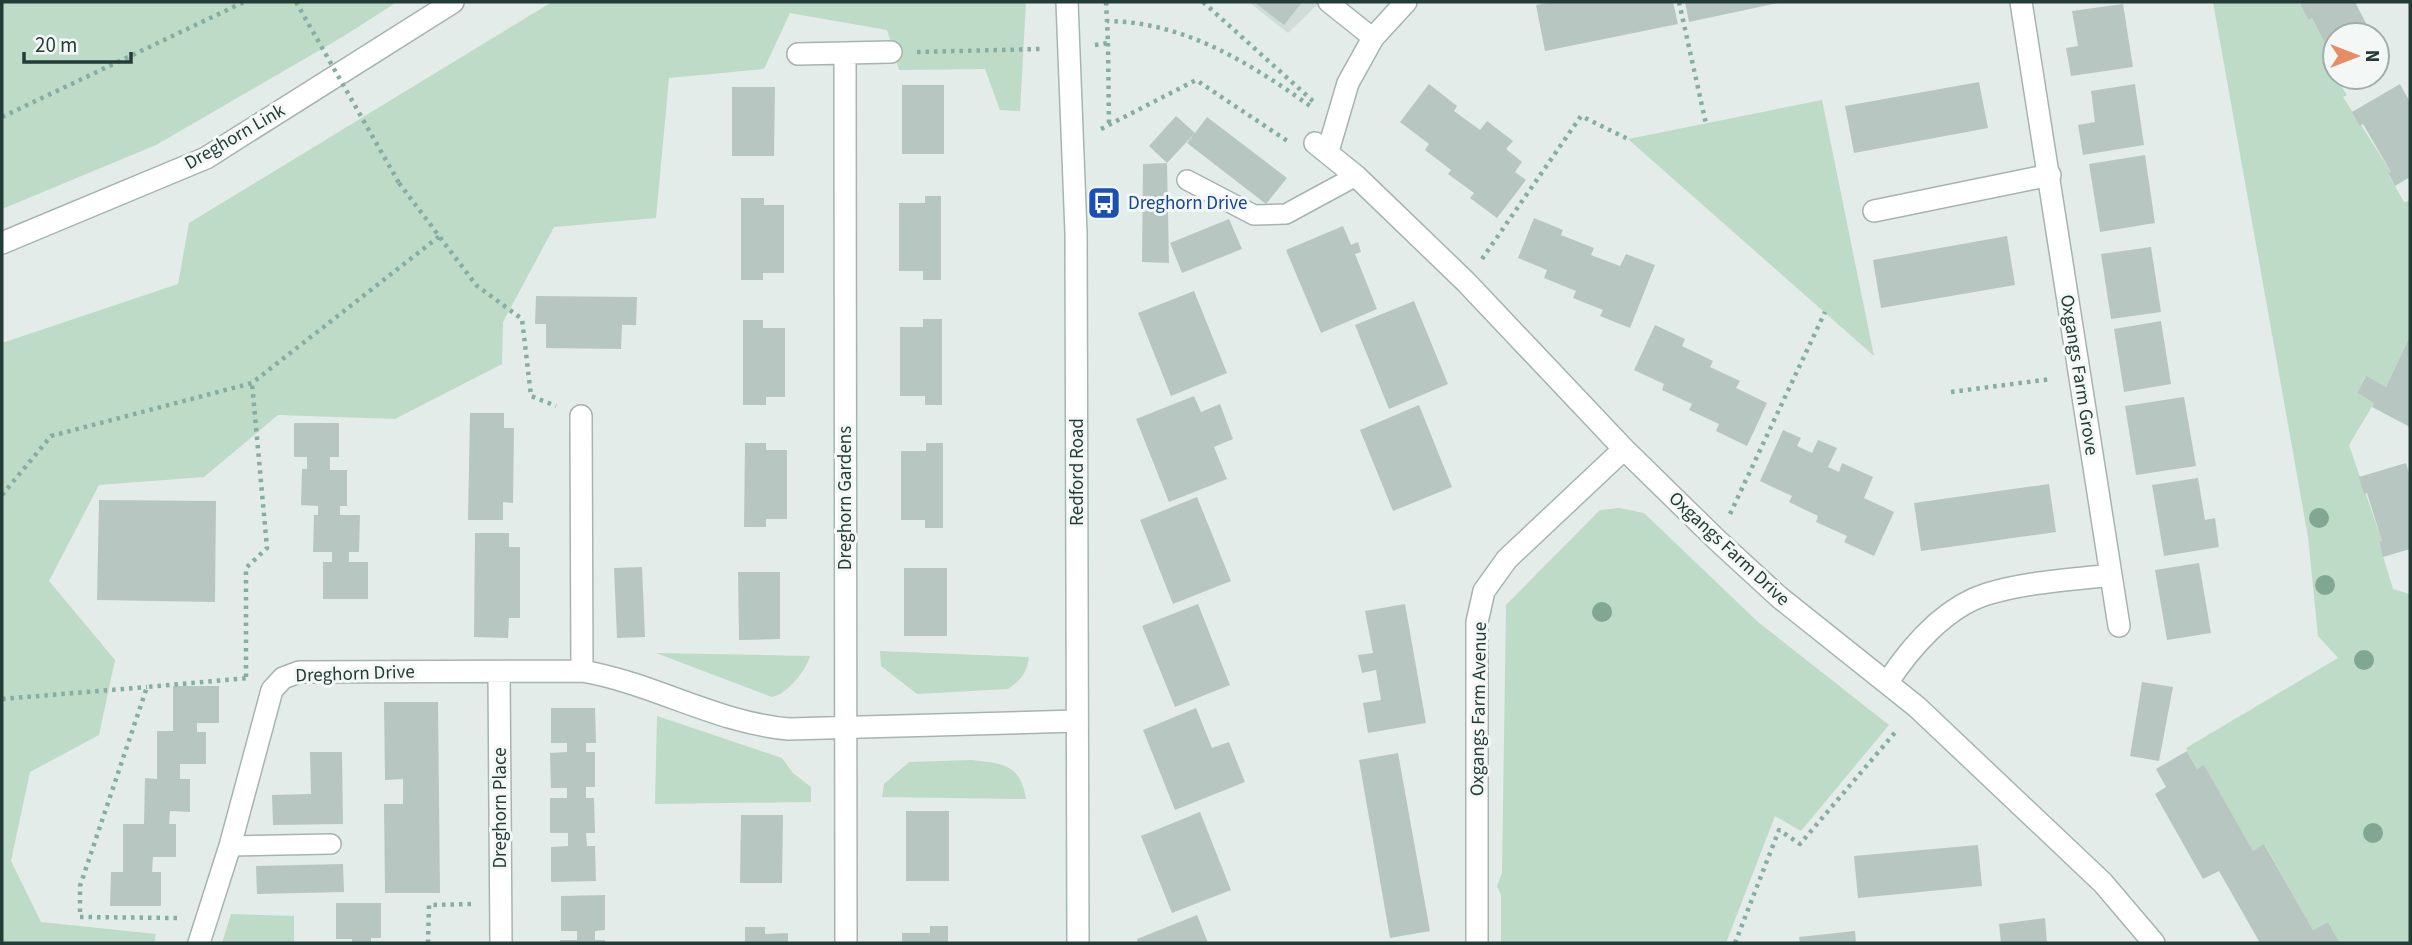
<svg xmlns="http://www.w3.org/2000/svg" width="2412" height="945" viewBox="0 0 2412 945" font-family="'Source Sans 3',sans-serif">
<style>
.built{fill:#d1dbd7}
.green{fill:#bedbc7}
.building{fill:#b8c6c1}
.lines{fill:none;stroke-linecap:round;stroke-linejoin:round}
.service-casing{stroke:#a6b4af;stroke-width:22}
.minor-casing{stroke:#a6b4af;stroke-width:24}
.tertiary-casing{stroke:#a6b4af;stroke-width:24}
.secondary-casing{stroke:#a2b7b1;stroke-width:24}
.path{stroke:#86ada3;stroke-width:4.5;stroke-dasharray:3.5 5;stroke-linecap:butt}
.service{stroke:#fff;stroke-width:19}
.minor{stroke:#fff;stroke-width:21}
.tertiary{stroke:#fff;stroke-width:21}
.secondary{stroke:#fff;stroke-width:21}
.path-bridge{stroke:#86ada3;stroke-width:4.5;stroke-dasharray:3.5 5;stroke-linecap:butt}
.tree{fill:#81a793}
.labels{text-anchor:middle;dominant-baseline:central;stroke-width:6;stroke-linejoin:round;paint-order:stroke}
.street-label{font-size:19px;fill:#243c37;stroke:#f3f8f6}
.transit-label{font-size:19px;fill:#164399;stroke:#f3f8f6;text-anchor:start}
</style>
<rect width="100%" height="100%" fill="#e3ece8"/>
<path class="built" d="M1249,2H1320L1288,33Z"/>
<path class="green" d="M2,2H397L344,36L156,145L2,209Z
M552,2H1026L1020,111L1000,110L985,69L899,70L887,30L790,13L764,69L669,78L656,218L554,227L503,322L502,364L395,419L278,415L204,477L99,485L49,581L115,660L99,735L30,772L11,861L41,922L156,934L154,943H2V343L178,284L189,223Z
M2213,2H2299L2308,20L2312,18L2334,62L2332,64L2335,77L2347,95L2343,97L2391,172L2388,174L2404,202L2410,201V336L2386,387L2365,377L2357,393L2374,403L2349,445L2382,541L2379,543L2393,589L2410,594V943H2340L2328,922L2313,930L2265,845L2253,851L2204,766L2197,769L2186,748L2338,658L2318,636L2308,537Z
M1822,100L1874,356L1628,139Z
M1619,508L1644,513L1758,622L1889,725L1801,831L1775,816L1726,943H1501V895L1497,886L1502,873L1506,605L1600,510Z
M880,651L1029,657C1027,673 1021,680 1008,689L917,694L881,666Z
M656,653L810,656C806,671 787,694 772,697Z
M657,716L782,758L793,773L811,787V802L655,804Z
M972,760C1003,764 1020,763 1026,799L882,797L884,784L909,762Z
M231,914L294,916V943H222Z"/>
<path class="building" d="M1254,2H1302L1284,25Z
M1553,2H1673L1678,24L1545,51L1536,5Z
M1685,2H1778V3L1689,22Z
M2304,2H2355L2372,35H2335V71L2331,64L2334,62L2312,18L2308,20L2300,4Z
M2123,4L2133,67L2071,76L2066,48L2078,46L2072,11Z
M1979,82L1988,128L1854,153L1845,106Z
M1429,84L1457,106L1454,111L1480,130L1487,121L1513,141L1506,149L1522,162L1515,172L1526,180L1497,218L1470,198L1474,193L1448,174L1451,170L1425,150L1429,144L1400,122Z
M2135,84L2144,145L2083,155L2078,125L2095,122L2091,91Z
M2400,84L2410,102V177L2395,186L2388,173L2391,172L2363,124L2360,126L2352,112Z
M902,85H944V154H902Z
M732,87H775L774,156H732Z
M1176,116L1195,133L1207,117L1287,178L1266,204L1187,143L1195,133L1167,163L1149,146Z
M2145,155L2155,223L2100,232L2089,164Z
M1167,163L1169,263L1142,262L1143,164Z
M925,196H941V280H923V271H899V203H925Z
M741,198H764V205H784V273H763V280H741Z
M1534,218L1563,230L1561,235L1594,248L1591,255L1620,266L1626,254L1655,265L1630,328L1600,316L1603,310L1573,298L1576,291L1544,278L1547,270L1518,258Z
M1229,219L1242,249L1182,273L1170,243Z
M1343,226L1351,245L1358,242L1361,252L1355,254L1377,309L1321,333L1286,250Z
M2007,236L2015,285L1881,308L1873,260Z
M2151,247L2161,312L2111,319L2101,254Z
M1194,291L1227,373L1171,396L1138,313Z
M536,296L637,297L636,325H622L621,349L546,348V324H535Z
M1414,301L1448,384L1389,409L1355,325Z
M923,319H942V405H925V396H900V327H923Z
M743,320H763V328H785V397H766V405H743Z
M2161,321L2171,384L2124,392L2114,329Z
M1655,325L1685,339L1682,346L1713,361L1710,367L1740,381L1736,388L1767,403L1747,446L1716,431L1719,424L1689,410L1692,404L1662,390L1664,384L1634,370Z
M2410,336V427L2372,407L2374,403L2357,393L2366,376L2386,387Z
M1194,396L1201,412L1220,404L1233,439L1214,447L1227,479L1169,502L1136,419Z
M2184,397L2196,466L2136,475L2125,406Z
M1419,405L1452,487L1393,511L1360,430Z
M470,413H504V428H514L513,503L503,502V520H468Z
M294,423H339V457H330V470H347V506H340V515H360L359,552H349V562H368V599H323V562H332V552H313L314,515H318V506L301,505L302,469H307V457H294Z
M1783,430L1801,438L1797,446L1812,453L1818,440L1837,448L1828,467L1839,472L1842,463L1873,477L1864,498L1894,512L1874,556L1844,542L1847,536L1816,522L1818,516L1789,502L1792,496L1760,481Z
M745,443H766V450H787V519H766V527H744Z
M926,443H943V528H925V520H901V451H926Z
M2406,463L2410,477V549L2383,557L2379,542L2382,541L2367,493L2364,494L2359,477Z
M2198,478L2205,520L2215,518L2219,547L2164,556L2152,485Z
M2049,484L2056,532L1921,551L1914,503Z
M1197,497L1231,581L1173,604L1140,520Z
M99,500L216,501L215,602L97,600Z
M475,533H509V547H520V618H509L508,638L474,637Z
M2199,563L2211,633L2167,640L2155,570Z
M642,567L645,637L617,638L614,568Z
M904,568H947V636H904Z
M738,572H780V639L739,640Z
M1198,604L1230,685L1175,707L1142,626Z
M1405,604L1426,723L1368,733L1363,703L1381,700L1376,670L1362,673L1358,655L1373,653L1365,611Z
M2142,682L2173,687L2159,761L2130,756Z
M173,686H219V723H197V732H206V764H180V779H190V812L170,811L169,824H176V857H153L152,872H161V906H110L111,872H123V824H144L145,778L157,779V731H173Z
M384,702H438L440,893H385L384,804H403V779L385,780Z
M551,708H595L596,743H586V752H595V787H586V798H594L595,833H586L587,846H595L596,881L551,882V847L568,846V833H550V798H567V788H551L550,753L567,752V743H551Z
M1196,708L1212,748L1229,742L1245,782L1175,810L1143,730Z
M2187,751L2197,769L2204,765L2253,851L2264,844L2313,930L2328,922L2340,943H2260L2219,871L2203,879L2155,794L2166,787L2156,769Z
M310,752H342L343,824L273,825L272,795L311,794Z
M1398,753L1430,931L1390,938L1359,760Z
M906,811H949V881H906Z
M1200,812L1231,890L1172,913L1141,836Z
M741,815H783L782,883H740Z
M1978,845L1982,886L1858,898L1854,856Z
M343,864L344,892L257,894L256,866Z
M605,895V930L595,931V940H605V943H560V940H577V931H561V896Z
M336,903H381V938H371V943H352V939H336Z
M1197,915L1208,943H1138L1137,939Z
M2045,918L2047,943H2001L1999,924Z
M930,926H948V943H902V933H930Z
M745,927H765V934L788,933V943H745Z
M1855,931L1856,943H1800L1799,937Z"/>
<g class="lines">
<defs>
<path id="service" d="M1328,2L1373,38
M1187,180L1254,215L1286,214L1356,176
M230,846L331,844"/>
<path id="minor" d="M845,53L846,943
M798,54L891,52
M1315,143L1356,176L1466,282L1624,449L1717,540L1779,597L1917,707L2103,883L2154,943
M1328,151L1348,83L1373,38L1406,2
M1874,211L2050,175
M581,416L582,671
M2111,575L2119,626
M499,672L501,943
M1887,683C1910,648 1945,607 1987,594C2026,582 2070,580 2111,575L2021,2
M199,943L230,846L272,690L283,678L299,672L582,671C653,683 717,723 789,729L1077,721
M1477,943V622L1484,591L1507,559L1624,449"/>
<path id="tertiary" d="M2,243L206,158L453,2"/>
<path id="secondary" d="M1067,2L1076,233L1078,943"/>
</defs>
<use href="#service" class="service-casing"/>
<use href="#minor" class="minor-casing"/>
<use href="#tertiary" class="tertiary-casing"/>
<use href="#secondary" class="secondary-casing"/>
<path class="path" d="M1106,2L1107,21
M1203,2L1314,102
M1679,2L1706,124
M1108,43L1109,125
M1095,45L1108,43L1107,21C1186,22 1251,64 1313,108
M917,52L1041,49
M2,117L244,2
M1101,129L1196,80L1289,142
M399,183L476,285L522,319L531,396L556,406
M1482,259L1581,116L1628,139
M1951,392L2051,379
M2,495L51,436L252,383L441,235
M1730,514L1825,312
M246,677V568L267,548L252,383
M2,699L147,687
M177,918L80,917V886L147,687L248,678
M428,943L429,905L473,904
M1735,943L1779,830L1800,844L1898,729"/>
<use href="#service" class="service"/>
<use href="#minor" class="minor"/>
<use href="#tertiary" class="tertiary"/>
<use href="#secondary" class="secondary"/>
<path class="path-bridge" d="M296,2L399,183"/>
</g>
<g class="tree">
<circle cx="2319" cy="518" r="10"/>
<circle cx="2325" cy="585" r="10"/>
<circle cx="1602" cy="612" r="10"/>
<circle cx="2364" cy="660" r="10"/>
<circle cx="2373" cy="833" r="10"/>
</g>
<defs>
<symbol id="bus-square" viewBox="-11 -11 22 22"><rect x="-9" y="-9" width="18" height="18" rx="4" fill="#1a4fb4" stroke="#f3f8f6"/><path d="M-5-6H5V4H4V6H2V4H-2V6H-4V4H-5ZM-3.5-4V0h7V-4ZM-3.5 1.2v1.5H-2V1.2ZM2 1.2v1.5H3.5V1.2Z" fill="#fff"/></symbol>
</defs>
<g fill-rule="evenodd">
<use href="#bus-square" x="1085" y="184" width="38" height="38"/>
</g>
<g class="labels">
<g class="street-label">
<text transform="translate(235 137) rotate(-30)">Dreghorn Link</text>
<text transform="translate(2079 375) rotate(81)">Oxgangs Farm Grove</text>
<text transform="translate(1077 472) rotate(-90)">Redford Road</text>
<text transform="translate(845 498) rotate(-90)">Dreghorn Gardens</text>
<text transform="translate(1729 549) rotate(43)">Oxgangs Farm Drive</text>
<text transform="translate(355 674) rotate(-2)">Dreghorn Drive</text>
<text transform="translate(1479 709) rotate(-89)">Oxgangs Farm Avenue</text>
<text transform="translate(500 808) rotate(-90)">Dreghorn Place</text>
</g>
<g class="transit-label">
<text x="1128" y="203">Dreghorn Drive</text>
</g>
</g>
<rect width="2412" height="945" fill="none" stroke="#243c37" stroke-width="7"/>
<g transform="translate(2356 56) rotate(90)"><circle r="33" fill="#f3f8f6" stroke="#a0adaa" stroke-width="2"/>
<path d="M0-5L12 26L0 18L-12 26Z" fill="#e78d65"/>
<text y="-10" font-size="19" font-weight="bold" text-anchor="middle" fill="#243c37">N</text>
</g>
<path d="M24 52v10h107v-10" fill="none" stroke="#243c37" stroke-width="3.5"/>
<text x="35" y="52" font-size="21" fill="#243c37" stroke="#f3f8f6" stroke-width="5" paint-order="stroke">20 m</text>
</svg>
